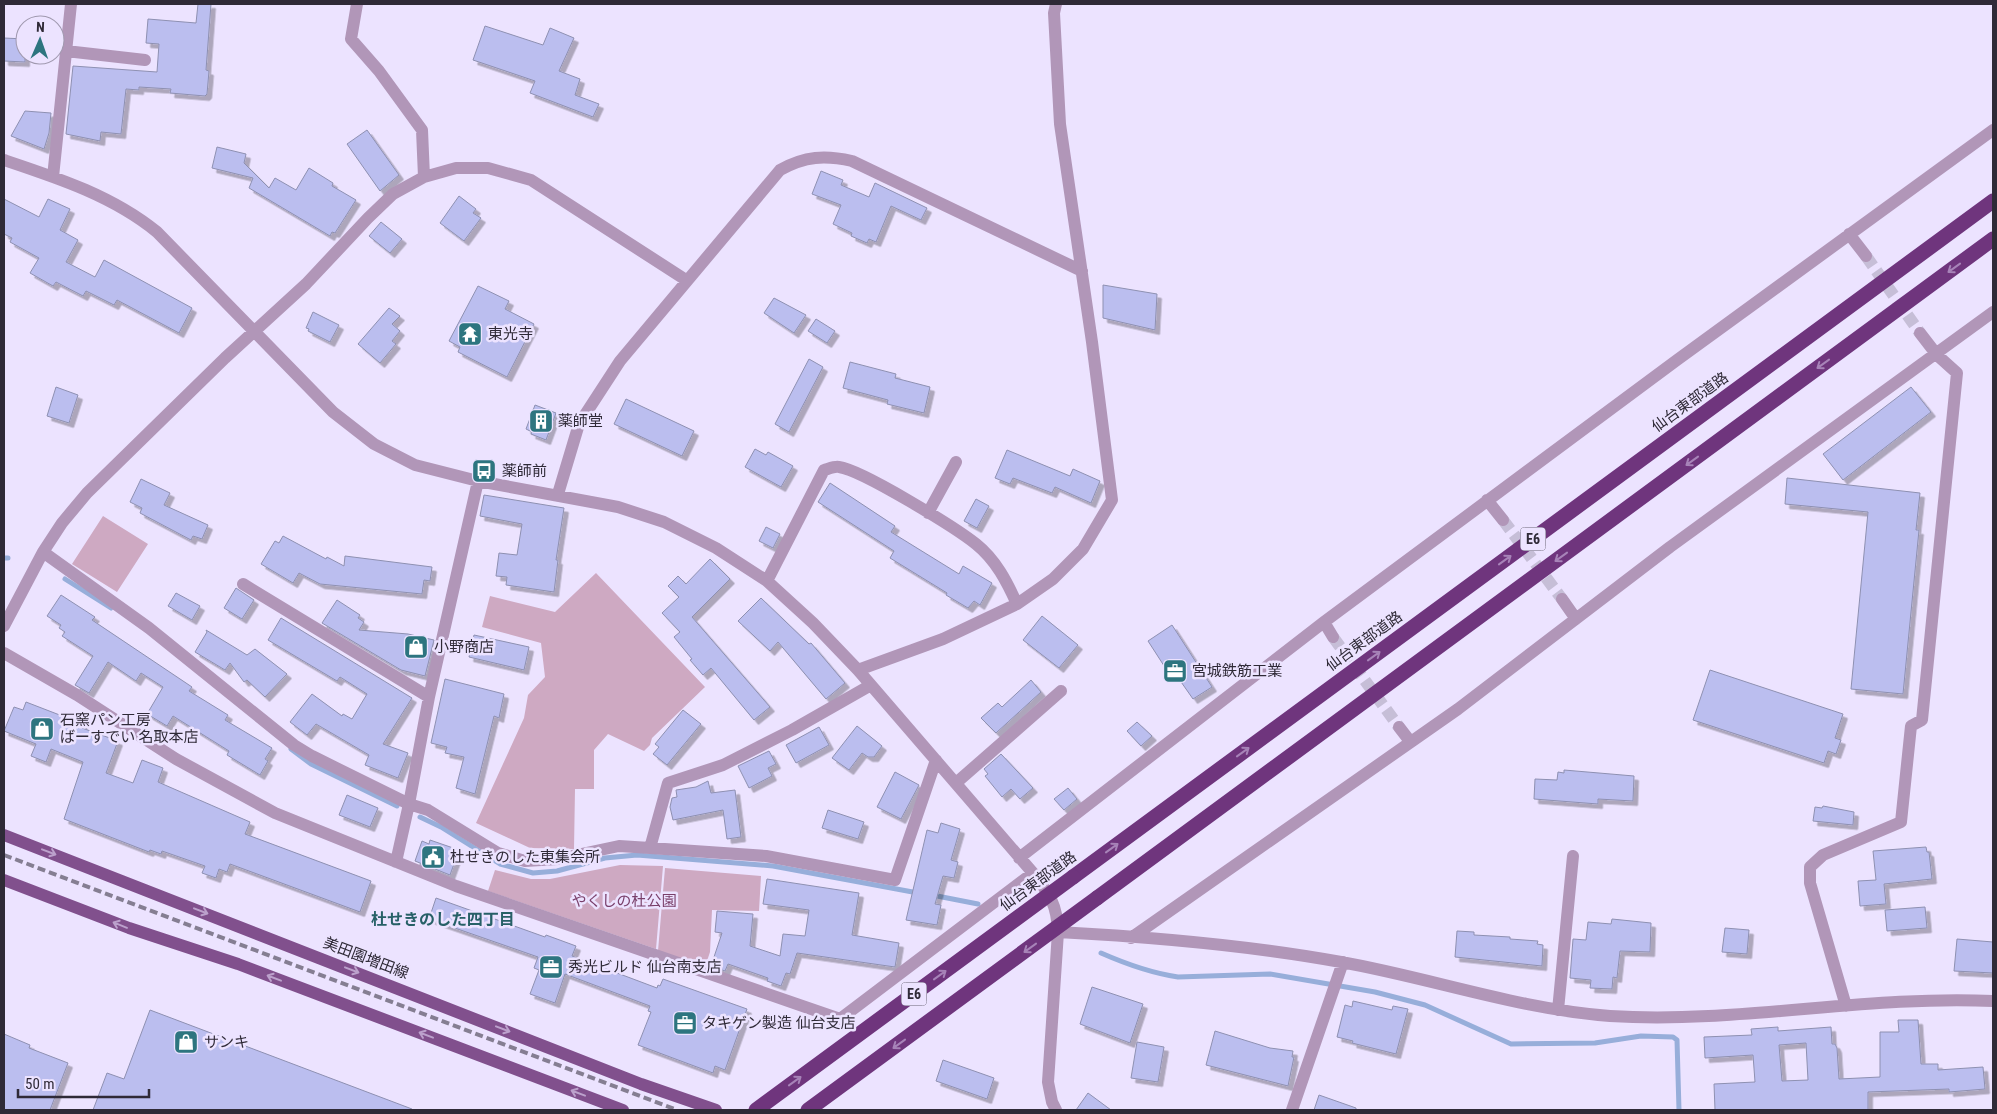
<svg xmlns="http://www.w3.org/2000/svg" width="1997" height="1114" viewBox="0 0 1997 1114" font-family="'Roboto Condensed','Noto Sans JP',sans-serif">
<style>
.green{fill:#cea9c2}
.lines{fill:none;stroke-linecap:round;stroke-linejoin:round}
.stream{stroke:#97aeda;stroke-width:5}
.building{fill:#bbbeef;stroke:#8e90b1;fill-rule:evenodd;filter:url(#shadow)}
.minor-tunnel{stroke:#c6bed7;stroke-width:12;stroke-dasharray:12 6;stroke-linecap:butt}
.minor{stroke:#b196b8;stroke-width:12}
.major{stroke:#81508d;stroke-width:12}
.highway{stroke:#6f357d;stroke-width:15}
.rail{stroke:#857e92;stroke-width:4;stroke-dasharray:8 4;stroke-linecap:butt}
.highway-bridge{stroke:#6f357d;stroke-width:15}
.oneway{stroke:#a783b8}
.oneway2{stroke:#bca1cc}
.labels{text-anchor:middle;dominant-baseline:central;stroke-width:5;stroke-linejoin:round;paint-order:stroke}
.shield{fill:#ece3ff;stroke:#686273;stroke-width:1}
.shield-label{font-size:14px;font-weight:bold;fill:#2f2a37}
.poi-label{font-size:15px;fill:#2f2a37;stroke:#ece3ff;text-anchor:start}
.street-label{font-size:15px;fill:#2f2a37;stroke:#ece3ff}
.park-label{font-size:15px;fill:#793f6a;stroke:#ece3ff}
.neighbourhood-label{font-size:16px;font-weight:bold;fill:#276067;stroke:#ece3ff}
</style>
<defs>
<filter id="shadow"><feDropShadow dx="4.5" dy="4.5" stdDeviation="0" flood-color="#0004"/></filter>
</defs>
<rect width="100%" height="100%" fill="#ece3ff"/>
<path class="green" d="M103,516L148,544L117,592L72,564Z
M596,573L705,687L652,738L650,745L644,751L608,734L594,750V789H575L574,849L530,848L476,823L524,718L528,695L545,677L541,643L482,627L490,596L555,612Z
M620,865L663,866L656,949L488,891L495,870L531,879H550Z
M665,868L761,876L759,911L712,910L710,952L705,967L658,951Z"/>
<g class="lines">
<path class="stream" d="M4,558H8
M65,579L111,608
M291,749L311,764L397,806
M420,817L441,827L500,864L533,873L557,871L605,858L637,855L773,866L918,893
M932,895L978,904
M1101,953C1126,964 1151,973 1178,977L1270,974L1375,992L1425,1005L1511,1044L1595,1043L1641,1036L1673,1037L1677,1040L1679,1110"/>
</g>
<path class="building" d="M198,4H211L206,70L209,71L207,94L205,96L170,93L171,89L139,87V90L126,89L121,134L101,132L100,141L66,134L73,66L157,72L159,44L146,43L148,19L196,23Z
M485,26L543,45L550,28L574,38L559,71L580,79L575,95L599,104L593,117L530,93L535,81L473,60Z
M4,38L25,39V62L4,61Z
M25,111L51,113L49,133L44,149L11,136Z
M367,130L399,175L380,191L347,144Z
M217,147L246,154L244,163L269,188L275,178L296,190L309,168L333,183L332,186L356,200L335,233L332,232L330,236L249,188L253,178L212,168Z
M821,171L843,180L841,185L869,197L875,183L927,208L921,220L891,206L876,242L869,239L867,243L851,236L852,233L833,224L841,205L812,194Z
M459,196L476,209L473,213L481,218L464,241L440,223Z
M4,199L39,217L48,199L70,209L60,230L78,240L66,262L95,277L104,260L192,308L179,333L117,300L114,305L86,291L83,296L56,282L53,286L30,273L39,258L10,242L12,238L4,234Z
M381,222L402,239L390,253L369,236Z
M1103,285L1157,294L1155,330L1103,318Z
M478,286L509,301L505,309L534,324L507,377L458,352L460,347L449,341Z
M774,298L806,315L794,333L764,313Z
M389,308L400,316L392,324L400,331L392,341L396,344L380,363L358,344Z
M313,312L339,325L330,342L308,331L309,329L306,328Z
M816,319L835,331L827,343L808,331Z
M809,359L823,367L789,432L775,424Z
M850,362L896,374L895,378L930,387L924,413L887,404L888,400L843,388Z
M56,387L78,395L69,423L47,416Z
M1911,387L1931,412L1843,480L1823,454Z
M626,399L694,431L682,456L614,424Z
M535,405L556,413L546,440L531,434L532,432L526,429Z
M755,449L766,455L768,452L793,466L781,487L745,467Z
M1007,450L1070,476L1073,469L1100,481L1091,503L1055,487L1052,493L1013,478L1010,484L995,478Z
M1787,478L1920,493L1916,530H1919L1903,694L1851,689L1868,512L1785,504Z
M141,479L170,493L164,505L208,525L202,539L193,536L191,540L140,513L142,508L130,502Z
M830,483L895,526L891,532L959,574L963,566L992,583L980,605L974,601L968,608L946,595L947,593L890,558L894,551L818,502Z
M484,495L564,508L556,560H558L554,592L506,585L507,577L496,576L499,553L517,555L522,524L480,516Z
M976,499L989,506L977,528L964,521Z
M766,527L780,534L773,548L759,541Z
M283,536L326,559L327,557L344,566L345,556L432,567L430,581L424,580L422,594L320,584L299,573L293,583L261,564L275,541L279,543Z
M710,559L730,579L692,617L770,707L754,720L711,668L703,675L690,660L692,659L674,637L680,632L662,613L679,597L668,586L678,576L686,584Z
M236,588L254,600L242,619L224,608Z
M176,593L200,606L192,620L168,606Z
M61,595L95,617L92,620L192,687L189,691L228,715L225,720L272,748L265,759L268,761L260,775L227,755L229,751L173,716L167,726L147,714L163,687L141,673L136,681L108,662L89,693L75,685L93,656L62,636L65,632L59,628L61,625L47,616Z
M761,598L809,644L811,643L845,683L826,699L778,642L770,651L738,621Z
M337,600L360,615L358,618L364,622L359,630L408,634L434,640L425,676L401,670L322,623Z
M1042,616L1078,645L1059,668L1023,640Z
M281,618L412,698L383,744L408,753L398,778L365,765L369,755L316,724L307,735L290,722L312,694L342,716L343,714L352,719L367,694L340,677L337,681L268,640Z
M1172,625L1212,687L1193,699L1172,669L1168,672L1148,641Z
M206,630L247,655L255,649L287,674L265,697L247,680L244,682L230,663L225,670L195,652L207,632Z
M474,635L529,647L524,670L469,657Z
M1710,670L1843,714L1835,738L1841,740L1836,754L1828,751L1824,763L1693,720Z
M445,679L504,694L499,718L494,716L475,794L456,788L464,757L445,753L447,747L431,743Z
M1031,680L1041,692L996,733L981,718L998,703L1002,707Z
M26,702L83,724L82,728L118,741L106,773L133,783L142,760L163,768L158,782L250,822L245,834L371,881L360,912L230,864L227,872L219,869L216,878L202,873L205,866L162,851L161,854L150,850L149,852L64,819L83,762L51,749L46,762L31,756L36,744L4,731L14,707L23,710Z
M683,710L701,724L667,765L653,754L659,747L655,744Z
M1137,722L1152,736L1141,746L1127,731Z
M857,726L882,746L874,757H868L862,753L849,770L832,758Z
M819,727L829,745L796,763L786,745Z
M769,751L776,764L768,768L772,776L749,788L738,766Z
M1001,754L1033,788L1020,799L1011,789L1002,797L985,776L988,774L984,769Z
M1564,770L1634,776L1633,801L1598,799V804L1534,799L1535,779L1557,780L1558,772L1564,773Z
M895,772L919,785L901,819L877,807Z
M708,781L711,793L735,790L741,837L727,839L723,810L673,820L670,807L672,798L677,797L676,790L696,787Z
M1068,788L1077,799L1064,810L1054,799Z
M347,795L378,808L370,827L339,815Z
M1823,806L1854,812L1853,825L1813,821L1815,807L1822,808Z
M828,810L864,822L858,839L822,828Z
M941,823L960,829L951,860L958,862L954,878L943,876L935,904L941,905L937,925L906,920L927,830L938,833Z
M430,840L459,850L450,875L415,861L422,841L429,844Z
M1926,847L1927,852H1929L1932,879L1884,884L1886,904L1860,906L1858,881L1876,880L1873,851Z
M767,879L859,893L852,935L899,943L895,967L797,953L790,974L786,973L781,986L767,981L768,978L728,964L725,971L711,966L722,933L715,932L717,911L753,914L750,946L780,956L783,934L805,936L809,910L763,904Z
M436,898L545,937L546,935L576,946L572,956L657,988L658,985L660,986L663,979L747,1009L725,1070L715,1066L713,1073L638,1045L651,1012L648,1011L650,1006L565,974L555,1003L530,994L539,970L534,968L538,957L429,919Z
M1925,907L1927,928L1887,931L1885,910Z
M1612,919L1651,923L1650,952L1620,951L1617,978L1613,977L1612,989L1590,988L1591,980L1570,978L1573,939L1586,940L1588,922L1611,924Z
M1725,928L1749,930L1747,954L1722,952Z
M1457,931L1474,932V935L1510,937V939L1538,941L1537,944L1543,945L1542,966L1455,957Z
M1957,939L1993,942V973L1954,971Z
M1092,987L1143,1004L1130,1043L1080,1024Z
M1353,1001L1392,1010L1393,1006L1408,1009L1396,1054L1352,1043L1353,1041L1337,1037L1345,1005L1352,1007Z
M150,1010L412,1109V1110H93L107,1073L124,1079Z
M1898,1020H1918L1921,1064H1938V1070L1983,1067L1985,1089L1949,1092V1089L1868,1092V1110H1715L1714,1084L1755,1082L1753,1055L1705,1058L1704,1037L1752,1035L1751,1029L1778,1027V1031L1831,1027L1832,1044H1835L1837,1048L1839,1079L1880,1077V1032H1899ZM1806,1043L1808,1080L1782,1081L1779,1045Z
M1215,1031L1270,1048L1293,1051L1292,1057H1294L1288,1086L1206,1065Z
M4,1034L30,1045L29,1048L68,1063L50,1110H4Z
M1137,1042L1164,1047L1158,1082L1131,1078Z
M943,1060L994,1078L987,1099L936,1081Z
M1088,1093L1111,1110H1076Z
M1319,1095L1356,1108V1110H1314Z"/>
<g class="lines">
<path class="minor-tunnel" d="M1866,256L1920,333
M1503,520L1562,599
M1333,637L1399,727"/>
<path class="minor" d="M357,4L351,39L379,71L422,130L424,177
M66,51L145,60
M4,160C58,178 113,196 157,232L333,412L374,444L415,465L478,481L618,507L664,522L716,548L767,581L813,623L858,670L1033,873C1050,895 1057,904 1058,932L1048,1082L1052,1102L1056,1110
M53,177L71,4
M1849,234L1866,256
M558,494L579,424L620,361L780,170C805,156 825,155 852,161L1082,271
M1487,500L1503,520
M928,513L956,462
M43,552L149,628L294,745L312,756L409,804L428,810L498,853L525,861L558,859L619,846L650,848L766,856L895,880L936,760
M767,581L824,470C828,469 835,466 839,467C862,470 956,528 976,544C996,560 1007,582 1017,604
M243,584L429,697
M1562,599L1576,619
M1324,622L1333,637
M4,626L43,552L62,523L87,493L225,358L306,284L368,218L393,194L424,177L456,168H488L531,180L686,280
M4,653L77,695L176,759L275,813L456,886L840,1019L1033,873
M858,670L943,639L1017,604L1053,579L1083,549L1112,500L1092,342L1060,124L1054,13L1056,4
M1399,727L1409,740
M956,783L1061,691
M650,848L668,783L723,765L792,730L871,685
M1019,858L1324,622L1677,360L1993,130
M396,862L409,804L429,697L478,481
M1058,932C1152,937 1248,945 1341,962C1431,978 1518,1009 1610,1016C1738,1024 1865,995 1993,1001
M1131,938L1458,709L1670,547L1993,312
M1846,1006L1810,883V867L1823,855L1901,822L1911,726L1922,720L1957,373L1937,355L1920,333
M1558,1010L1573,856
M1292,1110L1343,962"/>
<path class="major" d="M4,835L641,1084L716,1110
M4,880L129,928L238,964L623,1110"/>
<path class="highway" d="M1073,877L1993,201
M1097,898L1993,239"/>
<path class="rail" d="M4,855L677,1110"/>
<path class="highway-bridge" d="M756,1110L1073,877
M808,1110L1097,898"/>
</g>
<defs><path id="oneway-shaft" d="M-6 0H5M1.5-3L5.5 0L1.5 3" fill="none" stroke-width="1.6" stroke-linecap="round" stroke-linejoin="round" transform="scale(1.25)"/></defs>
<g class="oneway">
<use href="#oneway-shaft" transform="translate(1954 268) rotate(144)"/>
<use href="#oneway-shaft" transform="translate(1823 364) rotate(144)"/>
<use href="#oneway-shaft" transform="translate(1692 461) rotate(144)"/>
<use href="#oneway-shaft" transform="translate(1561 557) rotate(144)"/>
<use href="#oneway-shaft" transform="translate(1505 560) rotate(-36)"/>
<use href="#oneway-shaft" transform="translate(1374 656) rotate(-36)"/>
<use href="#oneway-shaft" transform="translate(1243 752) rotate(-36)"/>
<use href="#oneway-shaft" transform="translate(1112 848) rotate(-36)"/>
<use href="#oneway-shaft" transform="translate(1030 948) rotate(144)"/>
<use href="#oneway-shaft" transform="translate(940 975) rotate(-36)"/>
<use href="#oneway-shaft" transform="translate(899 1044) rotate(144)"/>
<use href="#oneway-shaft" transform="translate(795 1081) rotate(-36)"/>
</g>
<g class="oneway2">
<use href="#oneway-shaft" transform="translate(49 852) rotate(21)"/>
<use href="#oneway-shaft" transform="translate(201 911) rotate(21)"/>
<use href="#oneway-shaft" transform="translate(120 925) rotate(-158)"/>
<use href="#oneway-shaft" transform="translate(352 970) rotate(21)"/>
<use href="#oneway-shaft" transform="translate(274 978) rotate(-159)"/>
<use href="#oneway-shaft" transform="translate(503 1029) rotate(21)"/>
<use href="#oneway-shaft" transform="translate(426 1035) rotate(-159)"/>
<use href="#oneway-shaft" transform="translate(578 1093) rotate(-159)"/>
</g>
<defs>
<symbol id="temple-square" viewBox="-11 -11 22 22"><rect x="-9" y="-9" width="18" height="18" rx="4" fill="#2d757f" stroke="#ece3ff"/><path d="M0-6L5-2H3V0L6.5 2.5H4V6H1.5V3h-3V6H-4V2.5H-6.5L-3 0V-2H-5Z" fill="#fff"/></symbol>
<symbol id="building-square" viewBox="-11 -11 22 22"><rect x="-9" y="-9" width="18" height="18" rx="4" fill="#2d757f" stroke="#ece3ff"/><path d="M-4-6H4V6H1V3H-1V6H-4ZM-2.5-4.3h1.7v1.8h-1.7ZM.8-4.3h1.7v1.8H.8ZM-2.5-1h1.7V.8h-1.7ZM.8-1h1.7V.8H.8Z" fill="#fff"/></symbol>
<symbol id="bus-square" viewBox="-11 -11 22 22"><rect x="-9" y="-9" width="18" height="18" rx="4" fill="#2d757f" stroke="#ece3ff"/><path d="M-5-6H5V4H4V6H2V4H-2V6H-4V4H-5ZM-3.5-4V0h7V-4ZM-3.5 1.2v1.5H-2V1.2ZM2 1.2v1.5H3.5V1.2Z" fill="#fff"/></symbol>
<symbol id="shop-square" viewBox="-11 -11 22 22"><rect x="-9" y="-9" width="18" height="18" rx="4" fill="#2d757f" stroke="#ece3ff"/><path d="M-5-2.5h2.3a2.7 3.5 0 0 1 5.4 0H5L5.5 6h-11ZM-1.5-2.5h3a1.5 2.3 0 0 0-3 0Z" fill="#fff"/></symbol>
<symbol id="office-square" viewBox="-11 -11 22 22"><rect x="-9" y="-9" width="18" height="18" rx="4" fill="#2d757f" stroke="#ece3ff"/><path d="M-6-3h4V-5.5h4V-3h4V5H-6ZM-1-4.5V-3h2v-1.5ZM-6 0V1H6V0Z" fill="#fff"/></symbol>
<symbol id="civic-square" viewBox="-11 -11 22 22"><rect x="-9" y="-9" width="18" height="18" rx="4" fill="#2d757f" stroke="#ece3ff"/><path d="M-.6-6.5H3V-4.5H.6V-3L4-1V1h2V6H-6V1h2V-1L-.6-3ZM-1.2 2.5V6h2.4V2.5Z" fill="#fff"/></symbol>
</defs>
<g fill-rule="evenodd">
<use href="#temple-square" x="456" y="320" width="28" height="28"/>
<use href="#building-square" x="527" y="407" width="28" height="28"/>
<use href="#bus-square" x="470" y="457" width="28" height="28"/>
<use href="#shop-square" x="402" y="633" width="28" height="28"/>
<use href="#office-square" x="1161" y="657" width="28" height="28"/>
<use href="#shop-square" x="28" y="715" width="28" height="28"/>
<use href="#civic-square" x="419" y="843" width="28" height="28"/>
<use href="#office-square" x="537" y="953" width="28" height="28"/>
<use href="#office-square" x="671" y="1009" width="28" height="28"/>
<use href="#shop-square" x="172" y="1028" width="28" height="28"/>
</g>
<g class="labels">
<g class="shield">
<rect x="1520.5" y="527.5" width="25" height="23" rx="4"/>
<rect x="901.5" y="982.5" width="25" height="23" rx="4"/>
</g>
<g class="shield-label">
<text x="1533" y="539">E6</text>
<text x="914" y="994">E6</text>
</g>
<g class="poi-label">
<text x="488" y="334">東光寺</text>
<text x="558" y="421">薬師堂</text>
<text x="502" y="471">薬師前</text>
<text x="434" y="647">小野商店</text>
<text x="1192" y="671">宮城鉄筋工業</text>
<text x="60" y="720">石窯パン工房<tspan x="60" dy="17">ばーすでい 名取本店</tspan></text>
<text x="450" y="857">杜せきのした東集会所</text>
<text x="568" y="967">秀光ビルド 仙台南支店</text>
<text x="702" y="1023">タキゲン製造 仙台支店</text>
<text x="204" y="1042">サンキ</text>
</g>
<g class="street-label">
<text transform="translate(1690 402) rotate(-36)">仙台東部道路</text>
<text transform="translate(1364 641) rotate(-36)">仙台東部道路</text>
<text transform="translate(1038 881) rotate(-36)">仙台東部道路</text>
<text transform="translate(366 958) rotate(21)">美田園増田線</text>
</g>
<g class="park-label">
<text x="624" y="901">やくしの杜公園</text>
</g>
<g class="neighbourhood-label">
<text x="443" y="919">杜せきのした四丁目</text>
</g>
</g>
<rect width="1997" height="1114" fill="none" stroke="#2f2a37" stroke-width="10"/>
<g transform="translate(40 40) rotate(2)"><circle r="24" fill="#ece3ff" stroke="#a099af"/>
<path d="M0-4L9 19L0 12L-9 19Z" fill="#2d757f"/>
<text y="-8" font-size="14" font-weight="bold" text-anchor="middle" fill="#2f2a37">N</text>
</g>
<path d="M18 1089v8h131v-8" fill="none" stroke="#2f2a37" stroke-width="2.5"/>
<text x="25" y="1089" font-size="15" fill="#2f2a37" stroke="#ece3ff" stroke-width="4" paint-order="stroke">50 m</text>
</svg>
